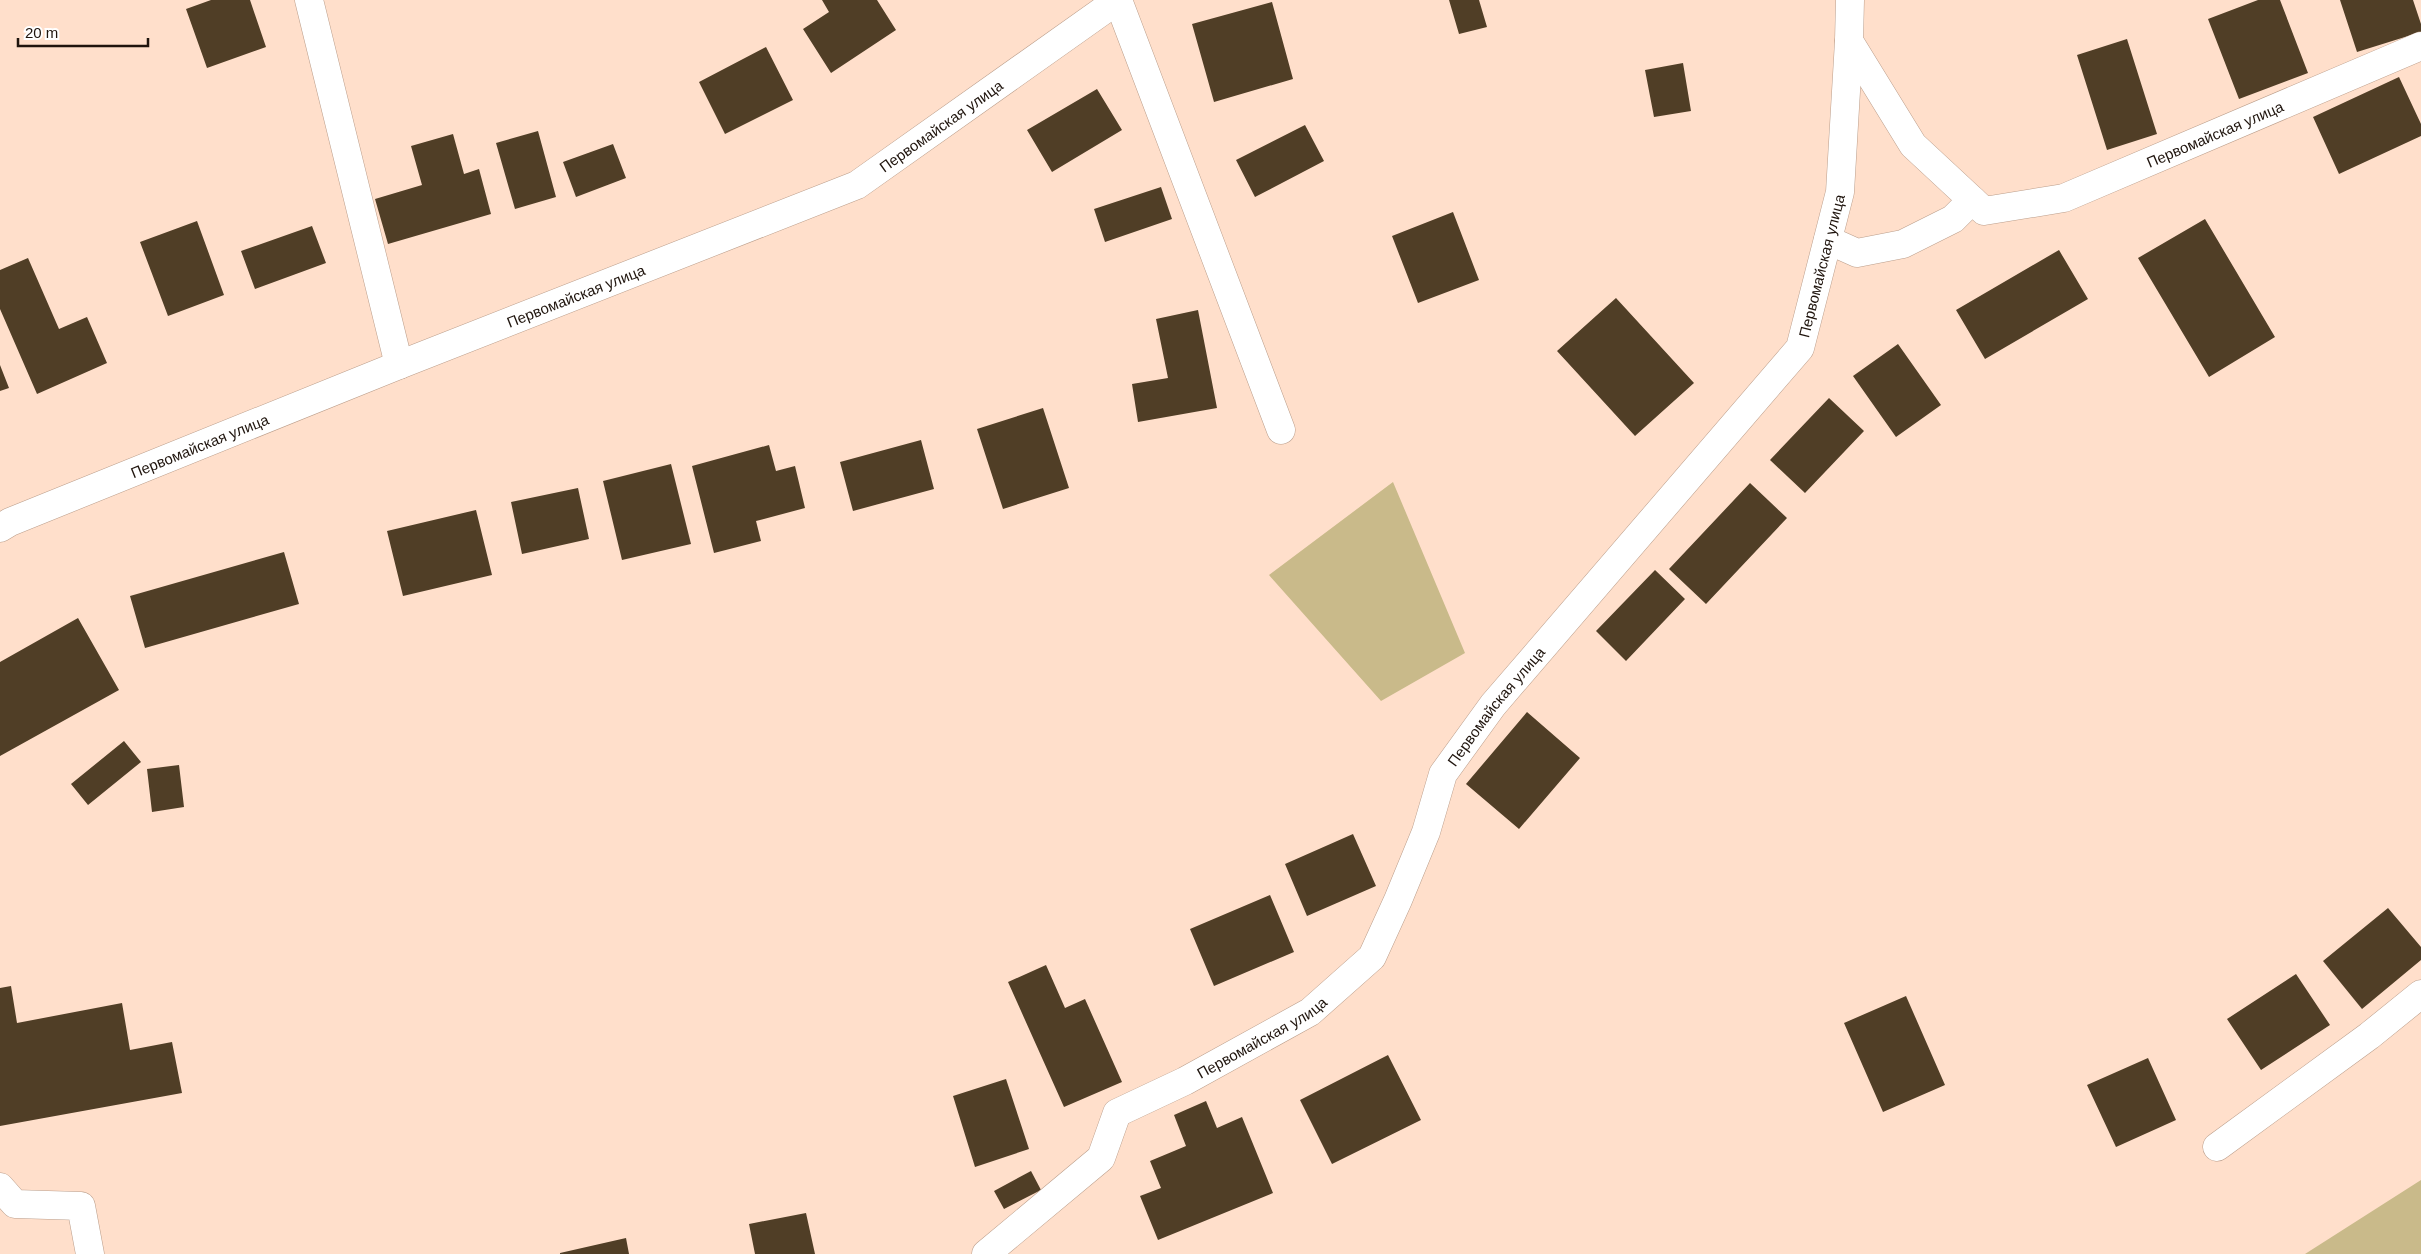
<svg xmlns="http://www.w3.org/2000/svg" width="2421" height="1254" viewBox="0 0 2421 1254" font-family="Arial,sans-serif">
<style>
.green{fill:#c9ba8a}
.building{fill:#503e26}
.lines{fill:none;stroke-linecap:round;stroke-linejoin:round}
.minor-casing{stroke:#bb9e8b;stroke-width:29}
.minor{stroke:#fff;stroke-width:28}
.labels{text-anchor:middle;dominant-baseline:central;stroke-width:5;stroke-linejoin:round;paint-order:stroke}
.street-label{font-size:15px;fill:#1f140d;stroke:#fff}
</style>
<rect width="100%" height="100%" fill="#ffdfcb"/>
<path class="green" d="M1393,482L1465,653L1381,701L1269,575Z
M2421,1180V1254H2305Z"/>
<path class="building" d="M211,0H250L266,47L207,68L186,9Z
M822,0H877L896,30L831,73L803,29L829,12Z
M1449,0H1479L1487,27L1459,34Z
M2258,0H2280L2308,73L2239,99L2208,19Z
M2340,0H2413L2421,24V32L2357,52Z
M1272,2L1293,79L1214,102L1192,24Z
M2127,39L2157,134L2107,150L2077,55Z
M766,47L793,100L725,134L699,82Z
M1683,63L1691,111L1654,117L1645,70Z
M2399,77L2421,124V136L2339,174L2313,117Z
M1097,89L1122,130L1052,172L1027,130Z
M1305,125L1324,161L1255,197L1236,160Z
M538,131L556,197L515,209L496,143Z
M453,134L464,174L479,169L491,214L388,244L375,199L422,185L411,146Z
M613,144L626,178L576,197L563,162Z
M1161,187L1172,219L1105,242L1094,209Z
M1453,212L1479,280L1418,303L1392,236Z
M2205,219L2275,337L2209,377L2138,258Z
M197,221L224,295L168,316L140,242Z
M312,226L326,263L255,289L241,251Z
M2059,250L2088,299L1985,359L1956,310Z
M28,258L59,329L87,317L107,363L37,394L0,309V270Z
M1616,298L1694,383L1635,436L1557,351Z
M1198,310L1217,408L1138,422L1132,384L1168,378L1156,319Z
M1898,344L1941,405L1896,437L1853,376Z
M0,365L9,388L0,391Z
M1829,398L1864,431L1805,493L1770,460Z
M1043,408L1069,488L1003,509L977,429Z
M921,440L934,489L853,511L840,462Z
M769,445L776,471L795,466L805,508L756,521L761,541L714,553L692,466Z
M671,464L691,544L622,560L603,481Z
M1750,483L1787,518L1706,604L1669,569Z
M578,488L589,539L522,554L511,502Z
M476,510L492,575L403,596L387,531Z
M284,552L299,604L145,648L130,596Z
M1655,570L1685,599L1626,661L1596,631Z
M78,618L119,690L0,756V662Z
M1527,712L1580,758L1519,829L1466,784Z
M124,741L141,762L88,805L71,784Z
M179,765L184,807L152,812L147,769Z
M1353,834L1376,886L1307,916L1285,864Z
M1270,895L1294,952L1214,986L1190,929Z
M2388,908L2421,947V960L2362,1009L2323,961Z
M1046,965L1065,1008L1085,999L1122,1082L1064,1107L1008,982Z
M2296,974L2330,1025L2261,1070L2227,1019Z
M11,986L17,1023L122,1003L130,1050L172,1042L182,1093L0,1126V988Z
M1906,996L1945,1085L1883,1112L1844,1023Z
M1388,1055L1421,1120L1332,1164L1300,1100Z
M2148,1058L2176,1120L2116,1147L2087,1085Z
M1006,1079L1029,1149L975,1167L953,1096Z
M1206,1101L1217,1128L1242,1117L1273,1193L1158,1240L1140,1196L1161,1188L1150,1161L1186,1146L1174,1115Z
M1031,1171L1041,1190L1004,1209L994,1191Z
M806,1213L815,1254H755L749,1224Z
M626,1238L629,1254H560V1253Z"/>
<g class="lines">
<defs>
<g id="minor">
<path d="M309,0L399,365"/>
<path d="M1118,0L1281,430"/>
<path id="s1" d="M1850,0L1849,41L1913,145L1984,211L2064,198L2421,46"/>
<path d="M1828,240L1857,253L1903,244L1953,219L1972,200"/>
<path id="s2" d="M0,528L10,522L399,365L857,185L1118,0"/>
<path d="M2217,1147L2369,1036L2421,994"/>
<path d="M0,1187L15,1204L81,1206L90,1254"/>
<path id="s3" d="M986,1254L1101,1158L1117,1113L1185,1081L1310,1012L1372,957L1398,900L1426,832L1443,774L1493,705L1800,348L1840,192L1849,41"/>
</g>
</defs>
<use href="#minor" class="minor-casing"/>
<use href="#minor" class="minor"/>
</g>
<g class="labels">
<g class="street-label">
<text stroke="none"><textPath href="#s2" startOffset="1026">Первомайская улица</textPath></text>
<text stroke="none"><textPath href="#s1" startOffset="505">Первомайская улица</textPath></text>
<text stroke="none"><textPath href="#s3" startOffset="1336">Первомайская улица</textPath></text>
<text stroke="none"><textPath href="#s2" startOffset="621">Первомайская улица</textPath></text>
<text stroke="none"><textPath href="#s2" startOffset="216">Первомайская улица</textPath></text>
<text stroke="none"><textPath href="#s3" startOffset="781">Первомайская улица</textPath></text>
<text stroke="none"><textPath href="#s3" startOffset="361">Первомайская улица</textPath></text>
</g>
</g>
<path d="M18 38v8h130v-8" fill="none" stroke="#1f140d" stroke-width="2.5"/>
<text x="25" y="38" font-size="15" fill="#1f140d" stroke="#ffffff" stroke-width="4" paint-order="stroke">20 m</text>
</svg>
